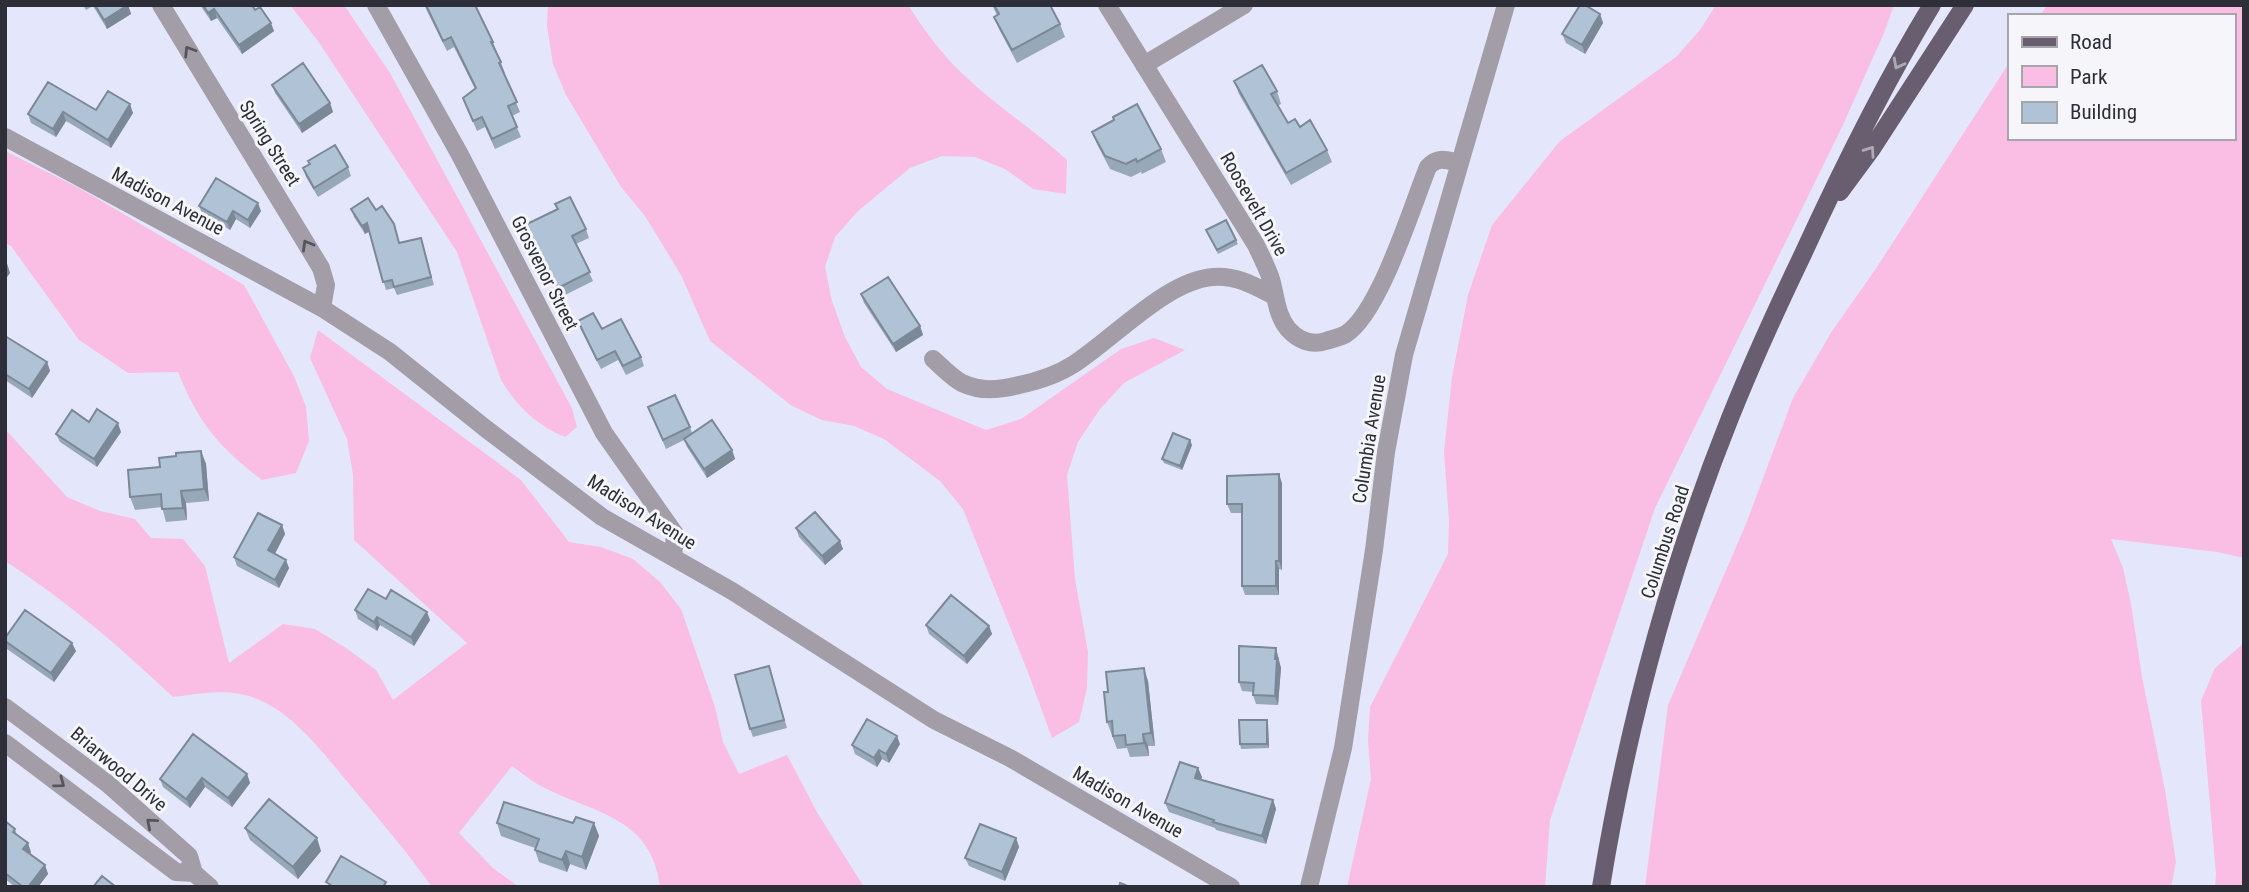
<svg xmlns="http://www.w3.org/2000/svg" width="2249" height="892" viewBox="0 0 2249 892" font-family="'Roboto Condensed',sans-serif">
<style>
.green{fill:#fabde3}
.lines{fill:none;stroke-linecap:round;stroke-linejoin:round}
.minor{stroke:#a29da7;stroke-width:18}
.major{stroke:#685e70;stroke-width:18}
.wall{fill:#97a8b8}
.shaded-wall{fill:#7b8896}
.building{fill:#b0c3d6;stroke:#7b8896;stroke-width:2}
.oneway{stroke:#56555f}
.oneway2{stroke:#aeaab5}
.labels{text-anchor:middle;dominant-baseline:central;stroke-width:6;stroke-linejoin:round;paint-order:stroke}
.street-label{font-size:19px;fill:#2d2e38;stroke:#f5f5fa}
</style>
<rect width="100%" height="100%" fill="#e4e7fb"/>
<path class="green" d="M290,5H344L390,73L572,408L577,427L565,437C536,425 517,406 501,380L457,252L318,41Z
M548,5H908C921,25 934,44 951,62C985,99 1030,126 1067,160L1066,194L1033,189L1005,169L975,157L942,156L910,168L858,211L835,237L825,267L832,301L845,337L861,367L887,389L986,430L1021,419L1121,349L1154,338L1185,350L1124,383L1100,409L1078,442L1067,475L1075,579L1088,652L1087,688L1079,722L1052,738L1029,675L963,509L940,481L884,439L854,426L822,420L792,406L710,341L681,275L645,216L621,187L566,95L553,64L547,26Z
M1716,5H1894L1884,33L1842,127L1655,508L1550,820L1545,887H1347L1371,779L1368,741L1370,707L1448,554L1449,521L1444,452L1452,377L1468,295L1492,225L1560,141L1676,57L1700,30Z
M2047,5H2244V558L2217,552L2111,539L2123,568L2131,604L2142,677L2165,790L2176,862L2171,887H1645L1668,705L1746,524L1793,398L1832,331L1875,270L2009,63V138H2233V16H2040Z
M5,151L81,189L244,285L294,376L306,407L309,441L296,473L262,480C217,445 200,425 178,372L128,373L79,340L11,246L5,243Z
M318,330L521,480L569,542L601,547L633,559L660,582L681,609L715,707L723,742L739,774L787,755L818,814L864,887H660C652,817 595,814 543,787C532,782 522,773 512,766L459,833L493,868L519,887H432C407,852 379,819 351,786C327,758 297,717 262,701C232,687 204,693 173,697C120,647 66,600 5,561V429L67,497L100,511L135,519L151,538L183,539L205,566L229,663L283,624L315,629L346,648L376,670L393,700L467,643L354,540L353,475L347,439L310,358Z
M2244,643V887H2215L2216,874L2201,701L2215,668Z"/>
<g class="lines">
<path class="minor" d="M161,5L321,268L326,285L322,308
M376,5L459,153L604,433L675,534L673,557
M1107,5L1256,245C1261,256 1267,267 1271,279C1276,296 1276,314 1288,329C1298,340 1311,346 1326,341C1332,339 1341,337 1346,334C1380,312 1412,206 1428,167C1438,156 1446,160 1459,163
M1144,65L1244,5
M5,137L322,308L390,352L485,428L602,517L732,591L934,720L1010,758L1231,887
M933,359C942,367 951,377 962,383C981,392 999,390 1019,385C1038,381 1057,375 1074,364C1113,339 1167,280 1213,277C1236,275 1255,286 1274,296
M5,707L108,784L189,856L194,873L210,887
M5,743L176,872L194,873
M1309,887L1343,748L1374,550L1386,452L1404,355L1506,5"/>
<path class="major" d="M1840,192L1871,150L1965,5
M1601,887C1627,727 1670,568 1730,418C1752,363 1777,308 1803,254C1842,169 1883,85 1932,5"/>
</g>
<path class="wall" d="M83,5H128L131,14L107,29L93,6L86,10Z
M200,5H252L274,31L242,54L217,18L211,21Z
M424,5H475L493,42L505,73H504L520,112L512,116L521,137L495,149L485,127L477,131L463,98L475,89L454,47L447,51Z
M992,5H1050L1060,24L1065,37L1017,63L999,29L994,17L997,15Z
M1600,14L1603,23L1585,54L1566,43L1562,34Z
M1234,81L1277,91L1281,104L1278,106L1288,123L1300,127L1327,150L1332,162L1291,185L1239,94Z
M272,85L330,103L333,112L302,133L275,93Z
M96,110L133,113L111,148L66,121L56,137L31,123L28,114Z
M1092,132L1161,149L1166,162L1142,174L1141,172L1131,177L1110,169L1097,144Z
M348,167L351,176L318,197L306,177L303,168Z
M199,206L261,211L250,228L236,219L230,230L202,213Z
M351,209L376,210L394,224L399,243L421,238L434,285L397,295L394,288L386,290L369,231L365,234L354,217Z
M525,225L586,229L589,238L576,244L593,281L561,297L528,233Z
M1206,230L1236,240L1238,244L1218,254Z
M861,294L920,326L923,335L896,352L864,303Z
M578,321L602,329L641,357L644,366L626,375L618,360L601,369L581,330Z
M5,336L47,362L50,371L32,398L5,380Z
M648,407L690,427L692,433L732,450L735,459L707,478L687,447L684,440L666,449Z
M121,432L97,467L60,442L56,434Z
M1192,445L1182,470L1164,463L1162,459Z
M201,451L206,464L209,501L186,503L187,520L166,522L162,507L135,510L130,497L160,467L176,456Z
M1282,483V570L1279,569V595H1245L1242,586V513H1231L1227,504Z
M282,525L285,534L275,554L289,568L279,588L237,566L234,557Z
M796,528L843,549L825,565L799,537Z
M386,599L430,620L414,646L380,625L377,631L358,619L355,610Z
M926,625L989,626L992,634L967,664L929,634Z
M5,638L76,651L54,682L7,649L5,644Z
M1279,657V662L1281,668L1278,705L1256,704L1253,695L1254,692L1242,691L1239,682Z
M769,666L787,728L753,737L750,729Z
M1148,681L1155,746H1148L1149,756L1130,757L1127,748L1117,749L1107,722L1108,692Z
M1267,720L1268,724L1269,748L1241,749L1240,744Z
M900,744L889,763L882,759L877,767L855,754L852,745Z
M1198,768L1202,777L1201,780L1273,800L1276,809L1266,844L1216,830L1215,828L1169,812L1165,803Z
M247,774L250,783L232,807L205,787L190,808L163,787L160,779Z
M5,821L15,829L17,835L31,852L30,854L45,865L48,874L38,887H15L5,879Z
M497,823H594L599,836L586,870L570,864L567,872L539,862L535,850V848L501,836Z
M245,828L321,851L298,879L250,840Z
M1016,838L1019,847L1005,881L969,866L965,858Z"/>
<path class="shaded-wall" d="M128,5L131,14L107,29L104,20Z
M214,9L217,18L211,21L208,13Z
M1600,14L1603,23L1585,54L1582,45Z
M271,23L274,31L242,54L239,45Z
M330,103L333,112L302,133L299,124Z
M130,104L133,113L111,148L108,140Z
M63,112L66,121L56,137L53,129Z
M258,203L261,211L250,228L248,220Z
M233,211L236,219L230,230L227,222Z
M367,223L370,231L365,234L362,226Z
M6,260L10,273L5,280V261Z
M920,326L923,335L896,352L893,344Z
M47,362L50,371L32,398L29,389Z
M118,423L121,432L97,467L94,459Z
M1190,440L1192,445L1182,470L1180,466Z
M732,450L735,459L707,478L704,469Z
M201,451L206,464L209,501L204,489Z
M1279,474L1282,483V570L1279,561Z
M181,491L186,503L187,520L183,508Z
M282,525L285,534L272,559L268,550Z
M840,541L843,549L825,565L822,556Z
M286,560L289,568L279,588L275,580Z
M1276,561L1279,569V595L1276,586Z
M427,612L430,620L414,646L411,637Z
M377,617L380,625L377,631L374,622Z
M989,626L992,634L967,664L964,656Z
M72,643L76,651L54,682L51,673Z
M1276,648L1281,668L1278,705L1275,696Z
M1144,668L1148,681L1155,746L1151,733Z
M1267,720L1268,724L1269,748L1267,744Z
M1143,734L1148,746L1149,756L1144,743Z
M897,736L900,744L889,763L886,754Z
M879,750L882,759L877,767L874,758Z
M1198,768L1202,777L1198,787L1195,778Z
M247,774L250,783L232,807L228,798Z
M202,778L205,787L190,808L186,799Z
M1273,800L1276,809L1266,844L1262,836Z
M594,823L599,836L586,870L582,857Z
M317,838L321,851L298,879L293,867Z
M1016,838L1019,847L1005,881L1002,872Z
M28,843L31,852L27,857L23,849Z
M566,851L570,864L567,872L562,860Z
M45,865L48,874L38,887H28Z"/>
<path class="building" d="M95,5H128L104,20Z
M203,5H252L255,10L260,7L271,23L239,45L214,9L208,13Z
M426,5H475L493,42H491L501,62L499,63L517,102L508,106L517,127L492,139L482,117L473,121L463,98L476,88L451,37L443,41Z
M994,5H1050L1060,24L1012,50L994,17L999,14Z
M1580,5H1585L1600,14L1582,45L1562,34Z
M303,63L330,103L299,124L272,85Z
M1262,65L1277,91L1271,94L1288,123L1295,119L1300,127L1310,120L1327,150L1286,173L1234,81Z
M48,82L96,110L108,91L130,104L108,140L63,112L53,129L28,114Z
M1137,104L1161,149L1137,162L1136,159L1126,164L1105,156L1092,132L1114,120L1113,117Z
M335,145L348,167L314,188L303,168L310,164L308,161Z
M216,178L258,203L248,220L233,211L227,222L199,206Z
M570,197L586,229L572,236L590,272L558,288L525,225L558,209L555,204Z
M368,198L376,210L382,206L394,224L399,243L421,238L431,277L394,287L392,280L383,282L367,223L362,226L351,209Z
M1226,220L1236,240L1217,250L1206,230Z
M888,277L920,326L893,344L861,294Z
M593,313L602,329L621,319L641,357L623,366L615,351L597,360L578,321Z
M5,336L47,362L29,389L5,374Z
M675,395L690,427L663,440L648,407Z
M97,409L118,423L94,459L56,434L72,410L89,422Z
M712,420L732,450L704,469L684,439Z
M1173,433L1190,440L1180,466L1162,459Z
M201,451L204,489L181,491L183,508L162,509L161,494L130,497L128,470L160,467L159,458L176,456V453Z
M1279,474V561H1276V586H1242V504H1227V476Z
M815,512L840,541L822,556L796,528Z
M258,513L282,525L268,550L286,560L275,580L234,557Z
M368,589L386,599L391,590L427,612L411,637L377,617L374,622L355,610Z
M951,595L989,626L964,656L926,625Z
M25,610L72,643L51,673L5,641V638Z
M1239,646L1276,648L1275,659H1277L1275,696L1253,695L1254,683L1239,682Z
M769,666L784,720L750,729L735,675Z
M1144,668L1151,733L1143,734L1144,743L1126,745L1125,735L1113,736L1112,721L1107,722L1104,692H1108L1106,672Z
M867,719L897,736L886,754L879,750L874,758L852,745Z
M1239,720H1267V744H1240Z
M193,734L247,774L228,798L202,778L186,799L160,779Z
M1180,762L1198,768L1195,778L1273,800L1262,836L1213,822L1214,820L1165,803Z
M269,799L317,838L293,867L245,828Z
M504,802L573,823L576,817L594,823L582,857L566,851L562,860L535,850L539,839L497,823Z
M5,821L15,829L13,832L28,843L23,849L45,865L28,887H23L5,873Z
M980,824L1016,838L1002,872L965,858Z
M341,856L386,882L383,887H334L326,882Z
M102,876L116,887H93Z
M1120,883L1130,887H1119Z"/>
<defs><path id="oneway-chevron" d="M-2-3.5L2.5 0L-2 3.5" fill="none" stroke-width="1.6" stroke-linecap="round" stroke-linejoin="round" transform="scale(1.75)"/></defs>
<g class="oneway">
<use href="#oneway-chevron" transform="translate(189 51) rotate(-122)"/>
<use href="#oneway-chevron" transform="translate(307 245) rotate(-120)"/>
<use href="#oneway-chevron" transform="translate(60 783) rotate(37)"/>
<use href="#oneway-chevron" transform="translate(151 823) rotate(-139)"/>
</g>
<g class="oneway2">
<use href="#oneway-chevron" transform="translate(1898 64) rotate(118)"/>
<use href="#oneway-chevron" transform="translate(1870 151) rotate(-55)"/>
</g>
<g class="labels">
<g class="street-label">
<text transform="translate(270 143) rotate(58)">Spring Street</text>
<text transform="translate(168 201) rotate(28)">Madison Avenue</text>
<text transform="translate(1254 204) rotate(60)">Roosevelt Drive</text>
<text transform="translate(545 273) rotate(63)">Grosvenor Street</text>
<text transform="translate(1369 439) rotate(-81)">Columbia Avenue</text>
<text transform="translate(642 512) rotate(32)">Madison Avenue</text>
<text transform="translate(1665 542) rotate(-72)">Columbus Road</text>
<text transform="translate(119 769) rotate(40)">Briarwood Drive</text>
<text transform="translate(1128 802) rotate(30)">Madison Avenue</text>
</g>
</g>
<rect width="2249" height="892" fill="none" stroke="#2d2e38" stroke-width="14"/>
<rect x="2008" y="14" width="228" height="126" fill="#f5f5fa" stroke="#a5a5ac" stroke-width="2"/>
<rect x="2022" y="37" width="35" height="10" fill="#685e70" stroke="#a5a5ac" stroke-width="2"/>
<text x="2070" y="49" font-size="21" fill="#2d2e38">Road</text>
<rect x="2022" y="66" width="35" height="21" fill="#fabde3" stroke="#a5a5ac" stroke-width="2"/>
<text x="2070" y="84" font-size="21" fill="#2d2e38">Park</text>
<rect x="2022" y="102" width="35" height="21" fill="#b0c3d6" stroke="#a5a5ac" stroke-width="2"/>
<text x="2070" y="119" font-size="21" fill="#2d2e38">Building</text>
</svg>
